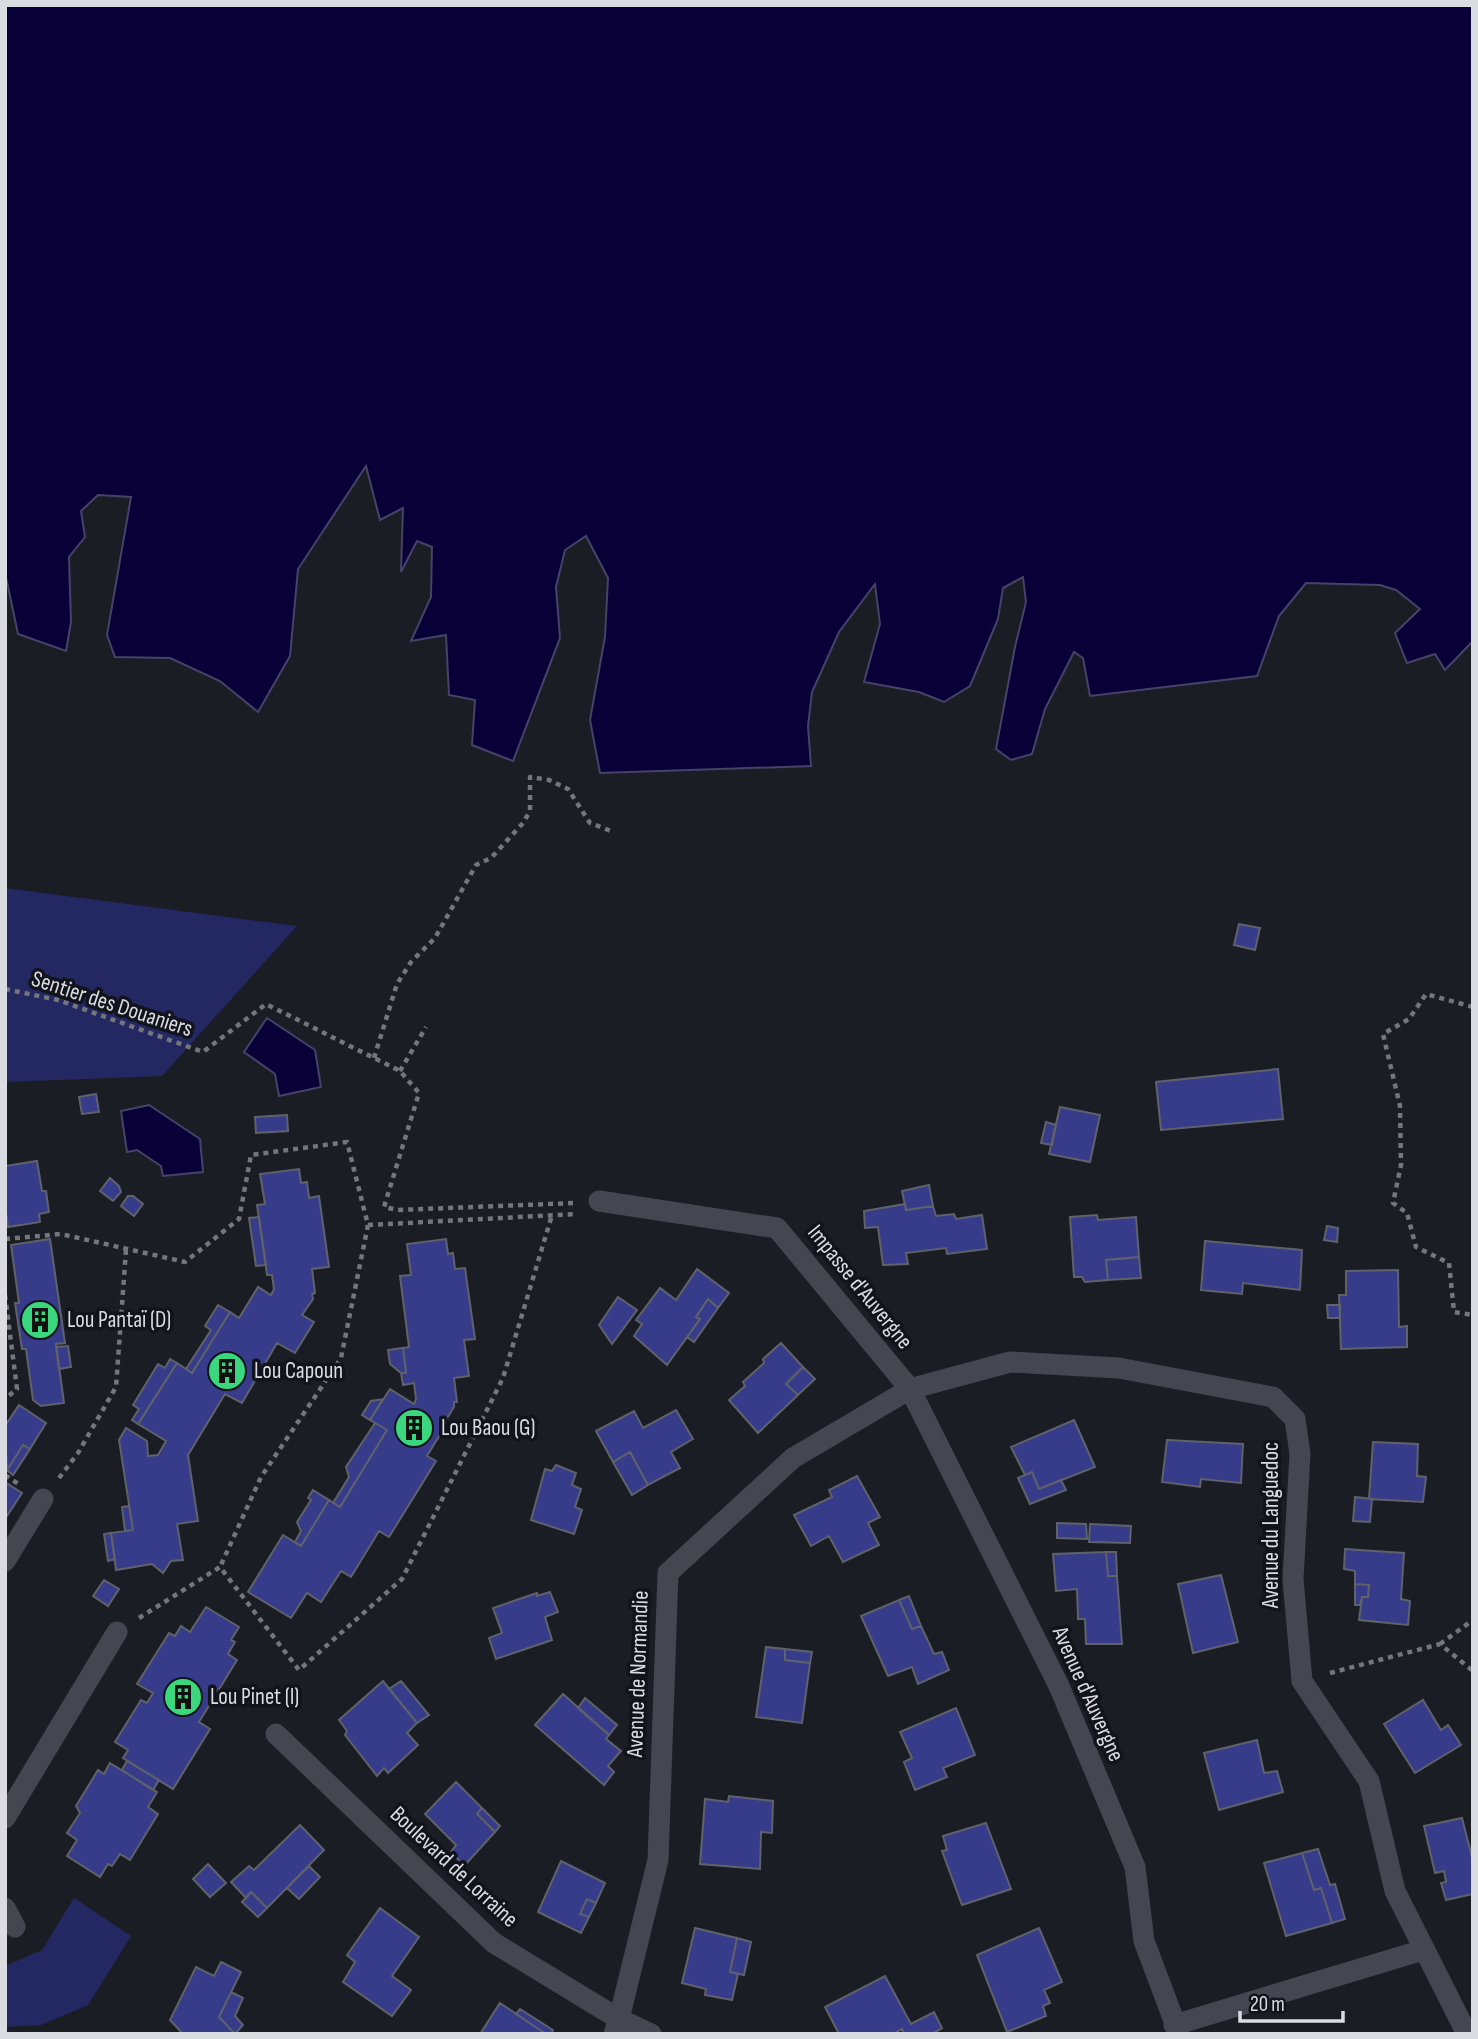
<svg xmlns="http://www.w3.org/2000/svg" width="1478" height="2039" viewBox="0 0 1478 2039" font-family="'Sofia Sans Condensed',sans-serif">
<style>
.green{fill:#232863}
.water{fill:#080037;stroke:#47426a;stroke-width:2}
.building{fill:#363c89;stroke:#5f626b;stroke-width:2}
.lines{fill:none;stroke-linecap:round;stroke-linejoin:round}
.path{stroke:#74767c;stroke-width:4.5;stroke-dasharray:5 5;stroke-linecap:butt}
.minor{stroke:#454750;stroke-width:21}
.labels{text-anchor:middle;dominant-baseline:central;stroke-width:7;stroke-linejoin:round;paint-order:stroke}
.street-label{font-size:23px;fill:#dbdce2;stroke:#12141b}
.poi-label{font-size:23px;fill:#dbdce2;stroke:#12141b;text-anchor:start}
</style>
<rect width="100%" height="100%" fill="#1b1d24"/>
<path class="green" d="M5,888L297,926L162,1076L5,1082Z
M74,1898L131,1936L88,2005L41,2025L5,2027V1966L42,1950Z"/>
<path class="water" d="M5,5H1473V641L1445,670L1435,654L1407,663L1395,633L1420,609L1396,590L1380,585L1306,583L1279,616L1257,676L1090,696L1083,658L1074,652L1045,709L1032,754L1011,760L996,749L1015,647L1026,602L1023,577L1003,588L998,619L970,686L944,702L919,692L864,682L880,624L875,584L839,632L812,692L808,726L811,766L600,773L590,720L605,637L608,578L586,536L565,550L556,587L560,638L513,761L472,745L475,700L449,695L446,635L411,641L431,597L432,547L417,541L401,572L403,508L380,520L366,466L298,569L290,656L258,712L220,681L170,658L115,657L107,635L131,497L98,495L81,511L85,537L69,557L71,622L66,651L18,634L7,582L5,586Z
M267,1018L315,1050L321,1087L279,1096L275,1074L244,1052Z
M149,1105L200,1139L203,1172L163,1176L161,1166L137,1150L127,1152L121,1111Z"/>
<path class="building" d="M1239,924L1260,928L1255,950L1234,945Z
M1278,1069L1283,1119L1161,1130L1156,1082Z
M96,1094L99,1112L82,1114L79,1097Z
M1060,1107L1100,1115L1090,1162L1049,1154Z
M287,1115L288,1131L256,1133L255,1117Z
M1046,1122L1056,1125L1052,1145L1041,1143Z
M37,1161L42,1191H46L49,1212L39,1214L40,1222L8,1227L5,1205V1166Z
M299,1169L301,1183L307,1182L309,1198L319,1196L329,1267L312,1269L315,1293L312,1294L313,1299L302,1315L314,1322L295,1353L277,1343L242,1403L225,1394L188,1455L198,1521L177,1524L183,1560L171,1561L163,1573L152,1564L116,1570L111,1533L133,1530L119,1440L126,1428L147,1441L148,1456L158,1455L166,1441L138,1424L177,1363L192,1373L230,1312L239,1318L258,1287L271,1295L274,1289L272,1275H267L257,1205L265,1204L260,1174Z
M110,1178L119,1186L121,1192L113,1201L100,1191Z
M929,1185L933,1206L906,1210L902,1191Z
M128,1196H133L143,1204L134,1216L121,1206Z
M905,1204L906,1210L933,1206L936,1216L954,1214L956,1219L982,1215L987,1249L947,1254L946,1248L906,1253L908,1264L883,1265L878,1227L865,1228L864,1211Z
M1097,1215L1098,1220L1136,1217L1139,1257L1106,1260L1108,1280L1085,1282L1082,1277H1074L1070,1217Z
M259,1217L266,1265L256,1266L249,1218Z
M1327,1226L1338,1228L1337,1242L1324,1240Z
M50,1239L65,1343L56,1344L64,1403L41,1406L33,1400L26,1349H22L15,1303H19L11,1245Z
M446,1239L448,1254L453,1253L455,1269L465,1268L475,1339L464,1340L469,1376L454,1378L457,1402H454V1407L444,1423L446,1425L427,1456L436,1461L389,1537L379,1531L351,1577L341,1571L321,1602L307,1593L291,1618L248,1592L283,1535L301,1546L329,1500L340,1507L387,1430L370,1420L390,1389L414,1404L416,1399L414,1383L403,1385L401,1373H406L403,1348L409,1347L400,1276L411,1275L407,1244Z
M1205,1241L1302,1250L1300,1290L1243,1283L1242,1294L1201,1290Z
M1139,1257L1141,1278L1108,1280L1106,1260Z
M697,1269L729,1293L718,1308L708,1299L696,1317L700,1319L667,1365L634,1336L642,1324L636,1320L660,1288L676,1300Z
M1398,1270L1399,1327L1407,1326V1347L1341,1349L1339,1295H1346V1271Z
M618,1297L637,1310L612,1344L599,1325Z
M708,1299L718,1308L694,1342L687,1337L700,1319L696,1317Z
M218,1305L230,1312L192,1373L186,1369L211,1330L205,1326Z
M1327,1305H1340V1318H1328Z
M781,1343L803,1367L786,1384L798,1395L758,1433L729,1400L745,1386L743,1382L764,1363L763,1359Z
M68,1346L71,1367L59,1369L56,1347Z
M403,1348L406,1373H401L390,1364L388,1350Z
M170,1359L177,1363L138,1424L132,1420L139,1409L133,1405L158,1364L165,1368Z
M803,1367L815,1379L798,1395L786,1384Z
M383,1399L370,1420L362,1415L371,1401Z
M19,1405L46,1423L30,1449L23,1445L7,1470L5,1426Z
M676,1410L693,1439L671,1452L680,1468L648,1485L630,1452L613,1462L596,1431L634,1411L643,1428Z
M1074,1420L1095,1467L1039,1489L1032,1472L1025,1475L1011,1447Z
M375,1423L387,1430L340,1507L333,1503L349,1477L346,1467Z
M1167,1440L1243,1444L1241,1483L1201,1479L1200,1487L1162,1482Z
M1373,1442L1418,1444L1417,1476L1426,1477L1423,1502L1369,1499Z
M23,1445L30,1449L13,1475L7,1470Z
M630,1452L648,1485L632,1495L613,1462Z
M556,1465L576,1473L572,1485L581,1489L575,1507L582,1510L574,1534L531,1520L545,1469L552,1471Z
M1032,1472L1039,1489L1061,1480L1066,1490L1030,1504L1018,1478Z
M857,1476L880,1517L868,1523L879,1545L843,1562L829,1536L811,1546L794,1515L832,1497L829,1490Z
M5,1482L22,1493L5,1519Z
M313,1490L329,1500L301,1546L295,1542L301,1531L297,1522L311,1500L308,1498Z
M1355,1497L1372,1499L1370,1522L1353,1521Z
M129,1506L133,1530L125,1531L122,1507Z
M1057,1523L1086,1524L1087,1539L1057,1538Z
M1090,1524L1131,1526L1130,1543L1089,1542Z
M111,1533L115,1559L108,1561L104,1534Z
M1345,1549L1404,1553L1401,1599L1410,1601L1408,1625L1359,1620L1362,1597H1368L1369,1585L1355,1584V1571L1344,1569Z
M1106,1552L1108,1576H1117L1122,1644H1086L1085,1619H1078L1077,1589L1056,1591L1053,1554Z
M1106,1552H1116L1117,1576H1108Z
M1221,1575L1238,1642L1193,1653L1178,1584Z
M104,1580L119,1589L108,1606L93,1596Z
M1355,1584L1369,1585L1368,1597H1362L1360,1605H1355Z
M550,1592L558,1612L545,1617L552,1640L496,1659L489,1638L502,1633L493,1608L537,1593V1596Z
M909,1596L921,1626L912,1629L899,1600Z
M899,1600L912,1629L921,1626L934,1654L942,1652L949,1670L918,1684L912,1667L888,1676L861,1616Z
M206,1607L239,1627L231,1640L235,1642L228,1654L237,1660L199,1722L210,1729L173,1789L123,1758L128,1750L115,1742L141,1700L147,1703L153,1693L137,1684L169,1633L175,1636L181,1626L190,1632Z
M766,1647L785,1649V1660L810,1663L802,1723L756,1717Z
M785,1649L812,1652L810,1663L785,1660Z
M383,1681L417,1723L407,1733L418,1745L388,1773L384,1768L377,1776L345,1735L347,1731L339,1720Z
M401,1681L429,1715L417,1723L389,1689Z
M563,1694L609,1735L606,1739L621,1751L608,1766L614,1772L604,1785L535,1725Z
M585,1698L617,1725L609,1735L578,1708Z
M1423,1700L1441,1730L1448,1725L1461,1745L1415,1773L1384,1724Z
M956,1708L975,1755L943,1768L947,1777L915,1790L904,1762L912,1758L900,1732Z
M1257,1740L1264,1773L1277,1771L1283,1792L1219,1810L1204,1753Z
M127,1761L159,1780L153,1790L122,1770Z
M110,1763L157,1792L148,1807L158,1814L130,1860L120,1854L112,1866L108,1864L100,1877L67,1856L77,1840L67,1833L80,1813L76,1806L98,1770L104,1774Z
M456,1782L482,1808L477,1814L495,1832L464,1866L451,1852L456,1845L425,1814Z
M729,1796L773,1801L772,1833L761,1832L760,1869L700,1864L705,1799L728,1802Z
M482,1808L500,1826L495,1832L477,1814Z
M1462,1818L1473,1861V1894L1446,1900L1441,1883L1446,1882L1444,1871L1435,1873L1424,1826Z
M986,1823L1011,1889L962,1905L942,1851L947,1850L943,1836Z
M300,1825L324,1850L267,1908L251,1892L246,1898L231,1882L249,1866L254,1870Z
M1318,1849L1330,1885L1335,1884L1345,1919L1332,1923L1321,1888L1314,1890L1302,1853Z
M1302,1853L1314,1890L1321,1888L1332,1923L1286,1936L1264,1863Z
M561,1861L605,1883L596,1903L587,1899L580,1914L589,1917L581,1933L538,1912Z
M208,1864L226,1883L210,1897L193,1879Z
M309,1866L320,1877L299,1899L287,1888Z
M251,1892L267,1908L258,1917L242,1902Z
M587,1899L596,1903L589,1917L580,1914Z
M380,1908L419,1937L392,1976L411,1990L392,2016L343,1982L355,1962L347,1955Z
M695,1928L737,1938L730,1972L738,1974L732,2000L705,1995L706,1989L682,1983Z
M1039,1928L1062,1982L1044,1990L1050,2003L1043,2006L1046,2016L1007,2032L977,1955Z
M737,1938L751,1942L744,1975L730,1972Z
M221,1962L241,1972L219,2017L235,2034H183L170,2020L196,1967L214,1976Z
M885,1976L911,2024L934,2012L942,2028L932,2034H904L902,2029L893,2034H839L825,2007Z
M231,1992L243,1998L235,2016L243,2025L235,2034L219,2017Z
M500,2003L543,2032L542,2034H480Z
M520,2009L553,2030L551,2034H542L543,2032L516,2014Z"/>
<g class="lines">
<path class="path" d="M5,989L58,1000L203,1052L266,1004L400,1071L419,1093L384,1207L398,1210L574,1203
M1473,1007L1426,994L1409,1019L1383,1034L1400,1106L1401,1165L1393,1203L1407,1213L1416,1247L1449,1263L1454,1312L1473,1315
M374,1058L397,984L411,962L435,938L476,865L491,858L523,823L530,811V777L549,780L568,789L590,823L611,831
M400,1071L426,1027
M368,1225L577,1214
M5,1239L61,1234L185,1262L239,1219L251,1155L347,1142L368,1225L341,1358L261,1477L220,1567
M5,1295L17,1389L5,1399
M5,1475L20,1485
M59,1478L78,1453L116,1387L126,1250
M139,1618L220,1567L299,1670L402,1579L503,1378L552,1215
M1440,1644L1473,1620
M1330,1673L1440,1644L1473,1671"/>
<path class="minor" d="M599,1201L777,1228L910,1389L1059,1686L1135,1867L1144,1941L1179,2034
M5,1561L43,1499
M276,1734L494,1943L619,2019L651,2034
M5,1818L117,1632
M5,1908L15,1927
M1174,2025L1423,1950
M614,2034L619,2019L658,1860L668,1573L793,1458L910,1389L1010,1362L1119,1368L1273,1397L1295,1419L1300,1454L1293,1579L1302,1681L1369,1781L1395,1891L1467,2034"/>
</g>
<defs>
<symbol id="building-disc" viewBox="-11 -11 22 22"><circle r="9.5" fill="#3bd77e" stroke="#12141b"/><path d="M-4-6H4V6H1V3H-1V6H-4ZM-2.5-4.3h1.7v1.8h-1.7ZM.8-4.3h1.7v1.8H.8ZM-2.5-1h1.7V.8h-1.7ZM.8-1h1.7V.8H.8Z" fill="#111"/></symbol>
</defs>
<g fill-rule="evenodd">
<use href="#building-disc" x="18" y="1298" width="44" height="44"/>
<use href="#building-disc" x="205" y="1349" width="44" height="44"/>
<use href="#building-disc" x="392" y="1406" width="44" height="44"/>
<use href="#building-disc" x="161" y="1675" width="44" height="44"/>
</g>
<g class="labels">
<g class="street-label">
<text transform="translate(112 1004) rotate(18)">Sentier des Douaniers</text>
<text transform="translate(860 1287) rotate(51)">Impasse d'Auvergne</text>
<text transform="translate(1271 1525) rotate(-90)">Avenue du Languedoc</text>
<text transform="translate(638 1674) rotate(-88)">Avenue de Normandie</text>
<text transform="translate(1088 1694) rotate(66)">Avenue d'Auvergne</text>
<text transform="translate(454 1867) rotate(43)">Boulevard de Lorraine</text>
</g>
<g class="poi-label">
<text x="67" y="1320">Lou Pantaï (D)</text>
<text x="254" y="1371">Lou Capoun</text>
<text x="441" y="1428">Lou Baou (G)</text>
<text x="210" y="1697">Lou Pinet (I)</text>
</g>
</g>
<rect width="1478" height="2039" fill="none" stroke="#dbdce2" stroke-width="14"/>
<path d="M1240 2011v10h103v-10" fill="none" stroke="#dbdce2" stroke-width="3.5"/>
<text x="1250" y="2011" font-size="21" fill="#dbdce2" stroke="#12141b" stroke-width="5" paint-order="stroke">20 m</text>
</svg>
